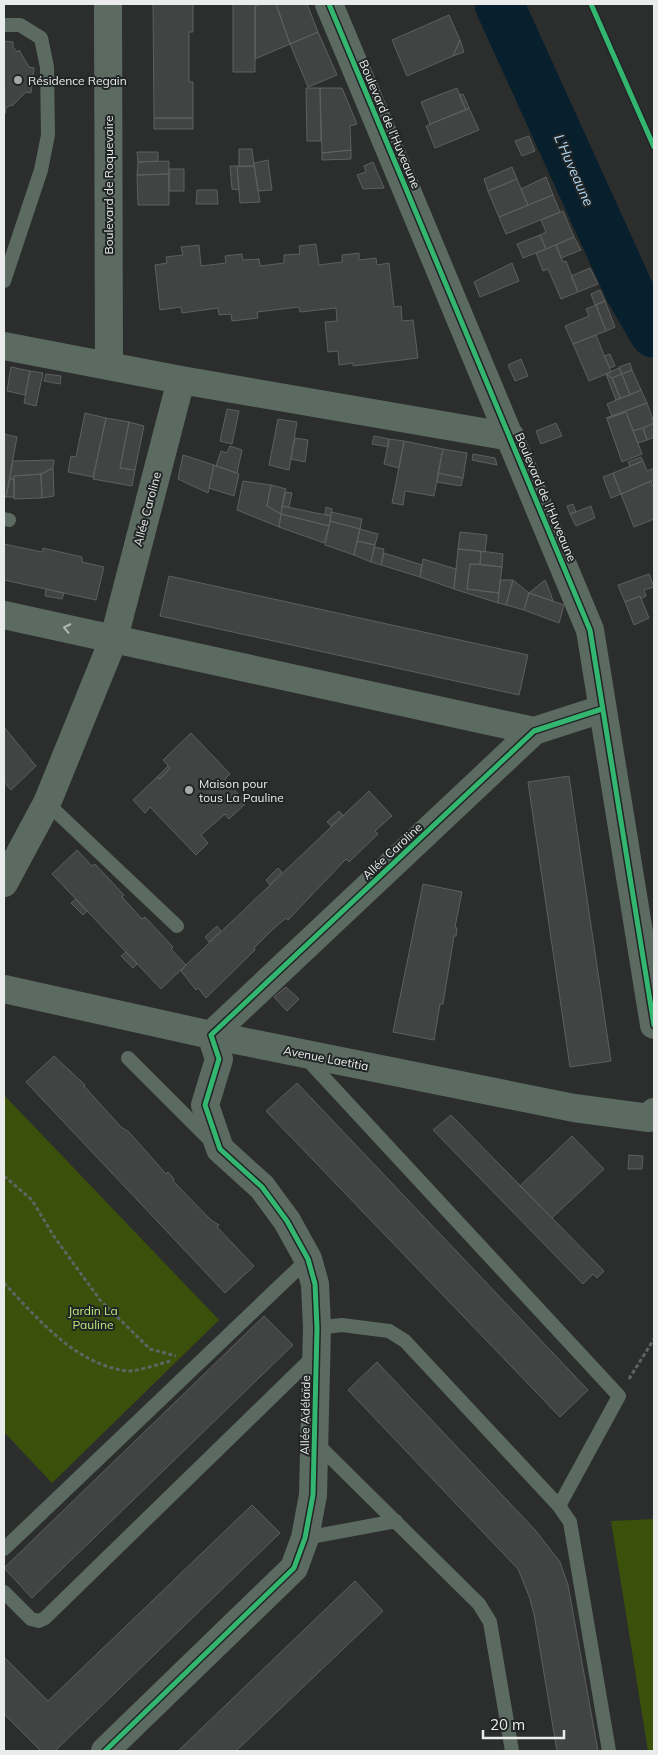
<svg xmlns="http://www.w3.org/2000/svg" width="658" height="1755" viewBox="0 0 658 1755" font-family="Mulish,sans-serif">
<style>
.green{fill:#3b510b}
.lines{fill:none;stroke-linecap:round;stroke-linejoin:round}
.river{stroke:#081f2e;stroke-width:49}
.building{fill:#424343;stroke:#5e6060}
.path{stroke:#5c6561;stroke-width:3;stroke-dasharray:4 2.5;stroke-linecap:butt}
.lane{stroke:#5c6b62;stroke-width:14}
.street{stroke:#5c6b62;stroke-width:28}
.cycleway-casing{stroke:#212525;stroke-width:8}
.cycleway{stroke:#33b770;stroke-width:5}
.oneway{stroke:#b1b8b4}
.poi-dot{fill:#a7aaa9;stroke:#212525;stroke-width:2}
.labels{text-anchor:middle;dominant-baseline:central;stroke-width:4;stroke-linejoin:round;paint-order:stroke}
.poi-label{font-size:12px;fill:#e9eceb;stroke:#212525;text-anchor:start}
.street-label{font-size:12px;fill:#e9eceb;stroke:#212525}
.park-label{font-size:12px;fill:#bde87c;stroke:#212525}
.water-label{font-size:14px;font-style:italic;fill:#b1d7f5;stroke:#212525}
</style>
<rect width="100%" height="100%" fill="#2c2e2e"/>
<path class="green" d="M4,1095L219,1320L52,1483L4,1432Z
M654,1519V1751H648L611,1521Z"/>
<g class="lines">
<path class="river" d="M499,4L629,290L654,333"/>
</g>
<path class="building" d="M153,4H193V32H189V82H193V118H154Z
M233,4H255V72H233Z
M261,4H276L290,44L255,59V6Z
M276,4H307L318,32L290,44Z
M449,15L460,40L453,56L407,76L392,40Z
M318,32L337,75L308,87L290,44Z
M460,40L464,52L453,56Z
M4,41L13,42V47L17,52L19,50L29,67L34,68L31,93L26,92L12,106L11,105L6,108L5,114Z
M306,88H320L321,141H307Z
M320,88H342L357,124L350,126L351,150L322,153Z
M457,88L466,110L430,124L421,102Z
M463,94L469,108L466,110L459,95Z
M469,108L479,130L435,148L426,126Z
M154,118H193V129H154Z
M529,136L535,151L522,156L515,141Z
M239,149H252L254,166L239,167Z
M351,150V159L322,160V153Z
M137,152H158V161L138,162Z
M268,160L272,190L258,191L254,163Z
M169,161V174L137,175L138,162Z
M373,162L384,188L363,189L357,175L366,172L364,166Z
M230,166H237L239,190L232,189Z
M237,166H254L260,202L240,203Z
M512,167L517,179L488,191L484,179Z
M169,169H184V191H169Z
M169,174V205H138L137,175Z
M546,177L553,195L528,205L521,189Z
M517,179L528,205L499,217L488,191Z
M197,190H217L218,204H196Z
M553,195L560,212L506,234L499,217Z
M563,211L574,237L546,249L540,235L546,232L541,220Z
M540,235L546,249L523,258L517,244Z
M574,237L581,250L561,258L556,245Z
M316,244L319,265L342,262V255L359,253V260L376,258L377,265L389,263L394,307L401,306L402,321L413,320L418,358L353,366V363L339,365L338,351L328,352L325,322L337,321L336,308L300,312L299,307L257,312L258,318L232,321L231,314L219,315L218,308L182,313L181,307L160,310L155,265L167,263L166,257L183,255L181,247L199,245L201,266L226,263L225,256L242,254L243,260L259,259L260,266L284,263V255L300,254L299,246Z
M556,245L563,262L566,261L578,292L561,299L548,269L543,271L536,253Z
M512,263L519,281L480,297L474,282Z
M590,268L598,284L578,292L571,276Z
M600,290L605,301L595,305L591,294Z
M605,301L615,327L606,331L596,305Z
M596,305L606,331L573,344L565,326L589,316L586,309Z
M596,335L611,372L589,381L573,344Z
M610,354L615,366L610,368L604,356Z
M521,359L528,376L515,381L508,365Z
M630,363L632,370L622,374L619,367Z
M11,367L30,371L25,395L7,391Z
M619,368L622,374L612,378L606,374Z
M632,370L641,390L630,395L622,374Z
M30,371L43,373L36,406L24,403Z
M46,374L61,376L60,384L44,381Z
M606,374L612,378L620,398L616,400Z
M622,374L630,395L620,398L612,378Z
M641,390L647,403L612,416L607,404Z
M647,403L654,423L643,428L633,431L626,412L606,418Z
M227,409L239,411L232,444L220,441Z
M626,412L642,454L622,462L607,419Z
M85,413L106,418L93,477L68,472L71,456L76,457Z
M106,418L129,422L120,468L135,470L132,486L93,479Z
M278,419L297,422L289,470L269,465Z
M129,422L144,426L135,470L120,468Z
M556,423L562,436L541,444L536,431Z
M654,423V437L647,440L643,428Z
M643,428L647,440L638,443L633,431Z
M4,434L17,437L6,497H4Z
M374,436L389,439L388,447L372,444Z
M295,438L308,440L305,462L291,459Z
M389,439L404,441L399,468L384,464Z
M404,441L443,449L434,496L405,491L403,505L392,503Z
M230,446L242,450L237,473L216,466L221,451L227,453Z
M443,449L467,453L463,478L438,473Z
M473,454L495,458L497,465L472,460Z
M183,455L214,465L208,493L178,479Z
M641,457L643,461L630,466L628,462Z
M54,460L53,468L41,474L14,476V479H10L13,461Z
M643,461L647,471L654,468V480L621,494L613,473Z
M214,465L239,474L234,496L209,488Z
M53,468L54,496L42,498L41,474Z
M438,473L463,478L461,486L437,482Z
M613,473L621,494L611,498L603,477Z
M41,474L42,498L14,499V476Z
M10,479H14V497H6Z
M243,481L271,485L267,506L281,514L279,527L237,510Z
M651,481L654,489V519L634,527L621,494Z
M271,485L286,489L281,514L267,506Z
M285,492L292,493L289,507L282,506Z
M573,504L576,512L570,514L567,506Z
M282,506L331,516L329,526L281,514Z
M591,506L595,518L576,526L570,514Z
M326,507L332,509L331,516L325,514Z
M331,512L362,519L360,529L330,521Z
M281,514L329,526L324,543L279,527Z
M330,521L360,529L354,555L325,545Z
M360,529L378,534L375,545L357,541Z
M460,532L487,535L485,552L458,549Z
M357,541L375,545L371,562L354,555Z
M4,544L42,552L43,548L82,557V562L104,567L96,600L4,580Z
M374,547L384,549L381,565L371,562Z
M458,549L481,551L480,564H470L467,589L499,593L498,603L454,589Z
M481,551L503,554L502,567L480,564Z
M384,553L422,565L420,577L381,565Z
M423,559L456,569L454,589L420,577Z
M470,564L502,567L499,593L467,589Z
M649,574L654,587L644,590L646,596L641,599L640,596L625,602L618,585Z
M169,576L528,655L519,695L160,616Z
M500,580H513L506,605L498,603Z
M513,580L529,593L524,610L506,605Z
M545,580L550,592L553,601L529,593Z
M46,589L64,593L62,599L45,596Z
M529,593L564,605L559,623L524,610Z
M640,596L649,618L634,625L625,602Z
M4,727L36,766L11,790L4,782Z
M191,733L230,774L225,779L246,803L229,819L225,814L201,835L208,843L196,855L150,807L145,813L133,800L157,777L160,779L170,768L163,760Z
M168,766L170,768L160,779L157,777Z
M569,776L611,1061L570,1067L528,782Z
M369,791L392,816L375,831L378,834L349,862L346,859L288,920L286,918L272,930L254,948L255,950L206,998L198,988L196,990L181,971L186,965Z
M339,811L343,815L331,826L327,822Z
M77,850L92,866L95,864L124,895L122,897L142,919L145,917L173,947L171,949L186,965L161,989L52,874Z
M278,868L282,872L270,885L266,880Z
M423,884L462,892L455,927L457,928L456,936H454L443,1004H440L434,1040L393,1032Z
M76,899L87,911L83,915L71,903Z
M217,926L221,931L209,942L205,937Z
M126,952L137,964L133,968L121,956Z
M286,987L299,999L287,1011L274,997Z
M54,1056L85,1085L84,1086L121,1127L129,1132L166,1174L168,1172L174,1179L173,1181L211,1220L219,1225L217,1227L254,1266L225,1293L26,1082Z
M297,1083L588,1390L560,1417L266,1111Z
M451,1115L604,1271L597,1278L593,1274L583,1284L433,1130Z
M572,1136L604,1169L552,1218L520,1186Z
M629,1155L643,1156L642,1169H628Z
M264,1316L293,1345L32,1598L4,1568Z
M377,1362L536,1531L560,1562L568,1585L598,1751H557L534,1614L529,1596L518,1569L348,1390Z
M252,1505L280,1533L55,1751H41L4,1714V1657L48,1701Z
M355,1581L383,1611L236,1751H178Z"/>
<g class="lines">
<path class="path" d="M4,1176L32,1200L53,1235L100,1300L150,1349L176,1356
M4,1283C38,1319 74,1363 126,1371C136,1372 159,1364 170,1361
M629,1379L654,1339"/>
<path class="lane" d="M4,25H20L41,38L47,67L48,135L41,170L4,281
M4,519L9,520
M47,803L177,926
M305,1057L619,1396L559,1506
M128,1058L210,1140
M317,1328L342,1325L389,1331L405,1341L559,1506L570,1522L609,1751
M315,1442L479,1604L490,1622L512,1751
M305,1538L396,1521
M4,1549L308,1259
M4,1592L31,1619L39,1621L45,1618L316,1354"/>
<path class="street" d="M108,4L109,366
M329,4L590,630L654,1025
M4,346L181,380L511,437
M4,615L534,731
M4,883L47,803L114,638L181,380
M4,989L211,1035L574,1108L649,1118L654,1112
M105,1751L294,1568L305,1538L313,1495L317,1328L315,1284L308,1259L287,1221L262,1187L220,1149L205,1105L219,1059L211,1035L534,731L602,709"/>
<defs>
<path id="cycleway" d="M329,4L590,630L654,1025
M591,4L654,147
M105,1751L294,1568L305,1538L313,1495L317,1328L315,1284L308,1259L287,1221L262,1187L220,1149L205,1105L219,1059L211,1035L534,731L602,709"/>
</defs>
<use href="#cycleway" class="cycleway-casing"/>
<use href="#cycleway" class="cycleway"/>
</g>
<defs><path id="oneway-chevron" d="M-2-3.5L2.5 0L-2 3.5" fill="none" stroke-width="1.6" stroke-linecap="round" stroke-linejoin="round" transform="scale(1.25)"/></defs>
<use class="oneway" href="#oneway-chevron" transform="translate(67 628) rotate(-168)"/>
<g class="poi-dot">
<circle cx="18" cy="80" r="5"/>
<circle cx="189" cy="790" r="5"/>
</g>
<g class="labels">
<g class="poi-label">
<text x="28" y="80">Résidence Regain</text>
<text x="199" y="783">Maison pour<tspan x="199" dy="14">tous La Pauline</tspan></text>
</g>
<g class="street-label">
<text transform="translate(390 124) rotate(67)">Boulevard de l'Huveaune</text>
<text transform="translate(108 185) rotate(-90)">Boulevard de Roquevaire</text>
<text transform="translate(546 497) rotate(67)">Boulevard de l'Huveaune</text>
<text transform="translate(147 509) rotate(-75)">Allée Caroline</text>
<text transform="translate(392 851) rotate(-43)">Allée Caroline</text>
<text transform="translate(326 1058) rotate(11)">Avenue Laetitia</text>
<text transform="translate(305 1415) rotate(-89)">Allée Adélaïde</text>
</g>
<g class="park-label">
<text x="93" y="1310">Jardin La<tspan x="93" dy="14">Pauline</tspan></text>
</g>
<g class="water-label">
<text transform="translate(574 170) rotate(66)">L'Huveaune</text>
</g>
</g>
<rect width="658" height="1755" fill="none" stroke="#e9eceb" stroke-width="10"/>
<path d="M483 1730v8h81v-8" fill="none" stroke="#e9eceb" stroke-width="2.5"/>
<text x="490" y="1730" font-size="15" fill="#e9eceb" stroke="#212525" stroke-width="4" paint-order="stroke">20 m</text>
</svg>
